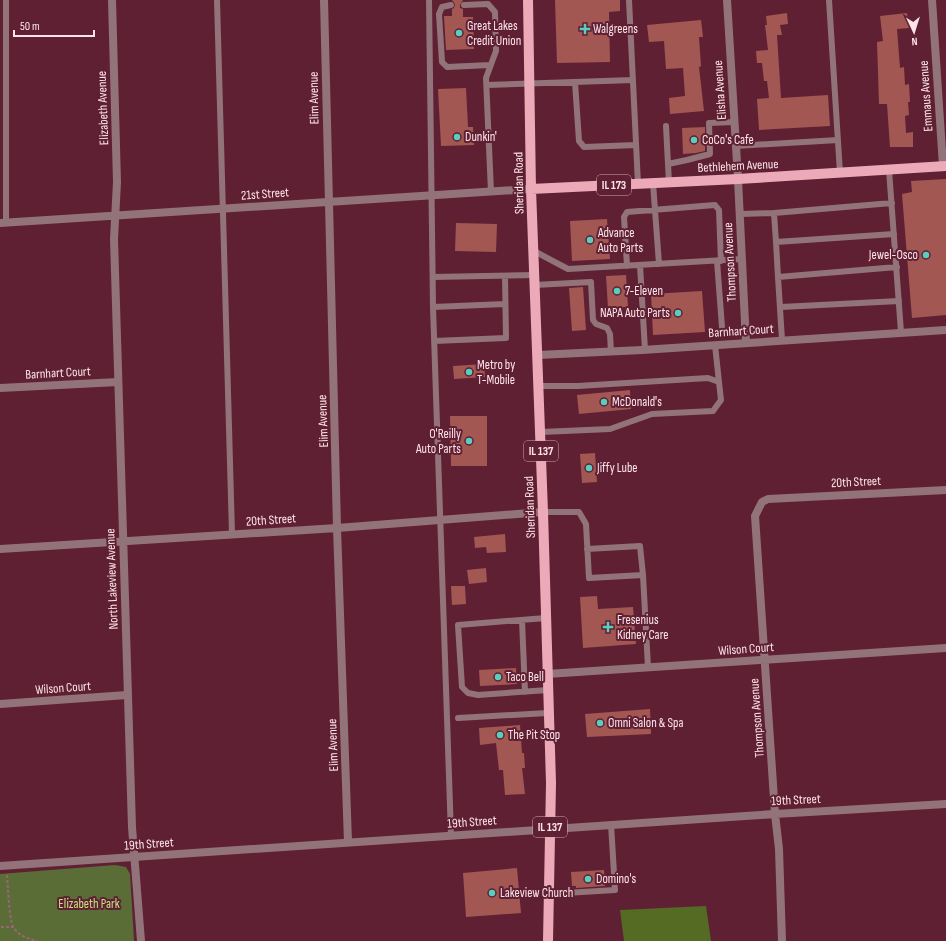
<svg xmlns="http://www.w3.org/2000/svg" width="946" height="941" viewBox="0 0 946 941" font-family="'Sofia Sans Condensed',sans-serif">
<style>
.green{fill:#5b6d36}
.forest{fill:#556a22}
.building{fill:#a35753}
.lines{fill:none;stroke-linecap:round;stroke-linejoin:round}
.path{stroke:#976674;stroke-width:2;stroke-dasharray:3 2;stroke-linecap:butt}
.lane{stroke:#93737a;stroke-width:6}
.street{stroke:#93737a;stroke-width:8}
.primary{stroke:#ecaab9;stroke-width:10}
.poi-dot{fill:#59cebf;stroke:#5f2034;stroke-width:1.5}
.labels{text-anchor:middle;dominant-baseline:central;stroke-width:4;stroke-linejoin:round;paint-order:stroke}
.shield{fill:#5f2034;stroke:#cea9b3;stroke-width:1}
.shield-label{font-size:12px;font-weight:bold;fill:#fde4e9}
.poi-label{font-size:13px;fill:#fde4e9;stroke:#5f2034;text-anchor:start}
.street-label{font-size:13px;fill:#fde4e9;stroke:#5f2034}
.park-label{font-size:13px;fill:#c4e481;stroke:#5f2034}
</style>
<rect width="100%" height="100%" fill="#5f2034"/>
<path class="green" d="M115,865L126,867L130,874L134,941H0V874Z"/>
<path class="forest" d="M706,906L711,941H624L620,910Z"/>
<path class="building" d="M452,0H463L460,5V8L463,9V17H473L474,49L446,50L444,16H452V9L454,8L455,4Z
M555,0H620V11L609,12L610,62L557,63Z
M787,13L788,24L780,25L782,35H777L781,98L828,95L830,126L759,130L757,99L769,98L767,81H764L762,63H757L756,51L768,50L765,25H767L766,16Z
M907,13L909,28L897,29L900,68L904,67L905,85L909,84L910,102H908L909,115L905,116L906,133L913,132V147H890L887,104H879L877,42L883,41L880,16Z
M701,20L703,37H699L701,66L699,67L704,111L670,114L669,98L685,96L683,68L666,69L664,41L649,42L647,25Z
M466,88L468,127H473L474,145L441,146L438,89Z
M705,127V151L696,153L683,154L682,128Z
M946,179V315L912,318L902,194L912,192L911,181Z
M607,219L610,259L572,261L570,221Z
M456,223L497,224L496,252L455,251Z
M626,275L628,307L608,308L606,276Z
M583,287L586,330L572,331L569,288Z
M702,291L705,332L653,335L651,294Z
M484,364L485,377L454,379L453,366Z
M630,390L631,409L579,414L577,395Z
M450,416H487V466H451Z
M595,453L597,482L582,483L580,454Z
M505,534L506,552L487,553L486,547L475,548L474,537Z
M486,568L487,582L469,584L467,570Z
M451,586H465L466,604L452,605Z
M597,596L598,609L633,607L636,644L583,648L580,597Z
M516,668L517,684L480,686L479,670Z
M650,709L651,734L587,737L585,714Z
M520,725L522,753H524L525,768H522L525,794L505,795L503,770H499L496,743L480,745L479,728Z
M517,868L521,913L466,917L463,873Z
M604,870L605,886L576,888V886H572L571,872Z"/>
<g class="lines">
<path class="path" d="M7,875C8,886 9,918 13,926C17,935 28,939 37,941
M1,927H13"/>
<path class="lane" d="M217,0L232,534
M429,0L433,307L451,835
M629,0L638,184
M829,0L840,173
M451,5L442,7L439,14L442,62L447,67L490,65
M464,5L488,4L495,12L496,51L486,78L491,192
M575,82L579,141L584,147L636,145
M487,85L633,80
M666,126L669,183
M736,146L838,140
M668,164L687,160L710,154L709,123L734,122
M889,170L901,332
M653,183L659,264
M774,213L892,203
M740,214L774,213L776,242
M6,223V0
M534,251L568,269L742,259
M717,261L722,327
M640,265L645,350
M627,266L624,217L627,212L715,205L719,210L721,261
M433,277L535,275
M778,277L776,242L894,234
M535,285L591,282L593,320L596,324L607,328L610,334L611,352
M433,307L505,304
M781,307L899,301
M782,340L778,277L897,267
M434,341L506,338L505,276
M715,345L719,382
M539,386H578L708,378L719,382L721,400L713,411L652,414L610,429L541,432
M543,512H579L586,524L589,578L643,575L648,667
M587,549L640,546L643,575
M546,618L458,625L462,687L468,693L478,695L548,690
M522,620L525,692
M458,718L548,713
M549,894L615,890L611,824"/>
<path class="street" d="M112,0L117,182L114,239L132,827L141,941
M324,0L337,528L348,842
M727,0L738,179L746,343
M932,0L943,166
M0,223L531,189
M538,355L642,350L946,330
M0,388L118,382
M0,549L337,528L543,512
M547,674L946,648
M0,704L127,695
M0,866L775,814L946,804
M782,941L779,849L775,814L755,516L762,502L768,499L946,490"/>
<path class="primary" d="M528,0L531,189L543,512L551,783L548,941
M531,189L738,179L946,166"/>
</g>
<g class="poi-dot">
<path d="M583 23h4v4h4v4h-4v4h-4v-4h-4v-4h4z"/>
<circle cx="459" cy="33" r="4"/>
<circle cx="457" cy="137" r="4"/>
<circle cx="694" cy="140" r="4"/>
<circle cx="590" cy="240" r="4"/>
<circle cx="926" cy="255" r="4"/>
<circle cx="617" cy="291" r="4"/>
<circle cx="678" cy="313" r="4"/>
<circle cx="469" cy="372" r="4"/>
<circle cx="604" cy="402" r="4"/>
<circle cx="469" cy="441" r="4"/>
<circle cx="589" cy="468" r="4"/>
<path d="M606 621h4v4h4v4h-4v4h-4v-4h-4v-4h4z"/>
<circle cx="498" cy="677" r="4"/>
<circle cx="600" cy="723" r="4"/>
<circle cx="500" cy="735" r="4"/>
<circle cx="588" cy="879" r="4"/>
<circle cx="492" cy="893" r="4"/>
</g>
<g class="labels">
<g class="shield">
<rect x="597" y="175" width="34" height="20" rx="3"/>
<rect x="524" y="441" width="34" height="20" rx="3"/>
<rect x="533" y="817" width="34" height="20" rx="3"/>
</g>
<g class="shield-label">
<text x="614" y="185">IL 173</text>
<text x="541" y="451">IL 137</text>
<text x="550" y="827">IL 137</text>
</g>
<g class="poi-label">
<text x="467" y="26">Great Lakes<tspan x="467" dy="15">Credit Union</tspan></text>
<text x="593" y="29">Walgreens</text>
<text x="465" y="137">Dunkin'</text>
<text x="702" y="140">CoCo's Cafe</text>
<text x="598" y="233">Advance<tspan x="598" dy="15">Auto Parts</tspan></text>
<text x="918" y="255" text-anchor="end">Jewel-Osco</text>
<text x="625" y="291">7-Eleven</text>
<text x="670" y="313" text-anchor="end">NAPA Auto Parts</text>
<text x="477" y="365">Metro by<tspan x="477" dy="15">T-Mobile</tspan></text>
<text x="612" y="402">McDonald's</text>
<text x="461" y="434" text-anchor="end">O'Reilly<tspan x="461" dy="15">Auto Parts</tspan></text>
<text x="597" y="468">Jiffy Lube</text>
<text x="617" y="620">Fresenius<tspan x="617" dy="15">Kidney Care</tspan></text>
<text x="506" y="677">Taco Bell</text>
<text x="608" y="723">Omni Salon &amp; Spa</text>
<text x="508" y="735">The Pit Stop</text>
<text x="596" y="879">Domino's</text>
<text x="500" y="893">Lakeview Church</text>
</g>
<g class="street-label">
<text transform="translate(720 90) rotate(-94)">Elisha Avenue</text>
<text transform="translate(926 96) rotate(-94)">Emmaus Avenue</text>
<text transform="translate(314 98) rotate(-91)">Elim Avenue</text>
<text transform="translate(103 108) rotate(-92)">Elizabeth Avenue</text>
<text transform="translate(738 166) rotate(-3)">Bethlehem Avenue</text>
<text transform="translate(519 183) rotate(-91)">Sheridan Road</text>
<text transform="translate(265 194) rotate(-4)">21st Street</text>
<text transform="translate(730 262) rotate(-93)">Thompson Avenue</text>
<text transform="translate(741 331) rotate(-4)">Barnhart Court</text>
<text transform="translate(58 373) rotate(-3)">Barnhart Court</text>
<text transform="translate(323 421) rotate(-92)">Elim Avenue</text>
<text transform="translate(856 482) rotate(-3)">20th Street</text>
<text transform="translate(530 507) rotate(-92)">Sheridan Road</text>
<text transform="translate(271 520) rotate(-4)">20th Street</text>
<text transform="translate(112 579) rotate(-92)">North Lakeview Avenue</text>
<text transform="translate(746 649) rotate(-4)">Wilson Court</text>
<text transform="translate(63 688) rotate(-4)">Wilson Court</text>
<text transform="translate(757 718) rotate(-94)">Thompson Avenue</text>
<text transform="translate(333 745) rotate(-92)">Elim Avenue</text>
<text transform="translate(796 800) rotate(-3)">19th Street</text>
<text transform="translate(472 822) rotate(-4)">19th Street</text>
<text transform="translate(149 844) rotate(-4)">19th Street</text>
</g>
<g class="park-label">
<text x="89" y="904">Elizabeth Park</text>
</g>
</g>
<g transform="translate(914 32) rotate(176)" stroke="#5f2034" stroke-width="3" paint-order="stroke">
<path d="M0-3L7 15L0 10L-7 15Z" fill="#fde4e9"/>
<text y="-6" font-size="11" font-weight="bold" text-anchor="middle" fill="#fde4e9">N</text>
</g>
<path d="M14 30v6h80v-6" fill="none" stroke="#fde4e9" stroke-width="2"/>
<text x="20" y="30" font-size="12" fill="#fde4e9" stroke="#5f2034" stroke-width="3" paint-order="stroke">50 m</text>
</svg>
